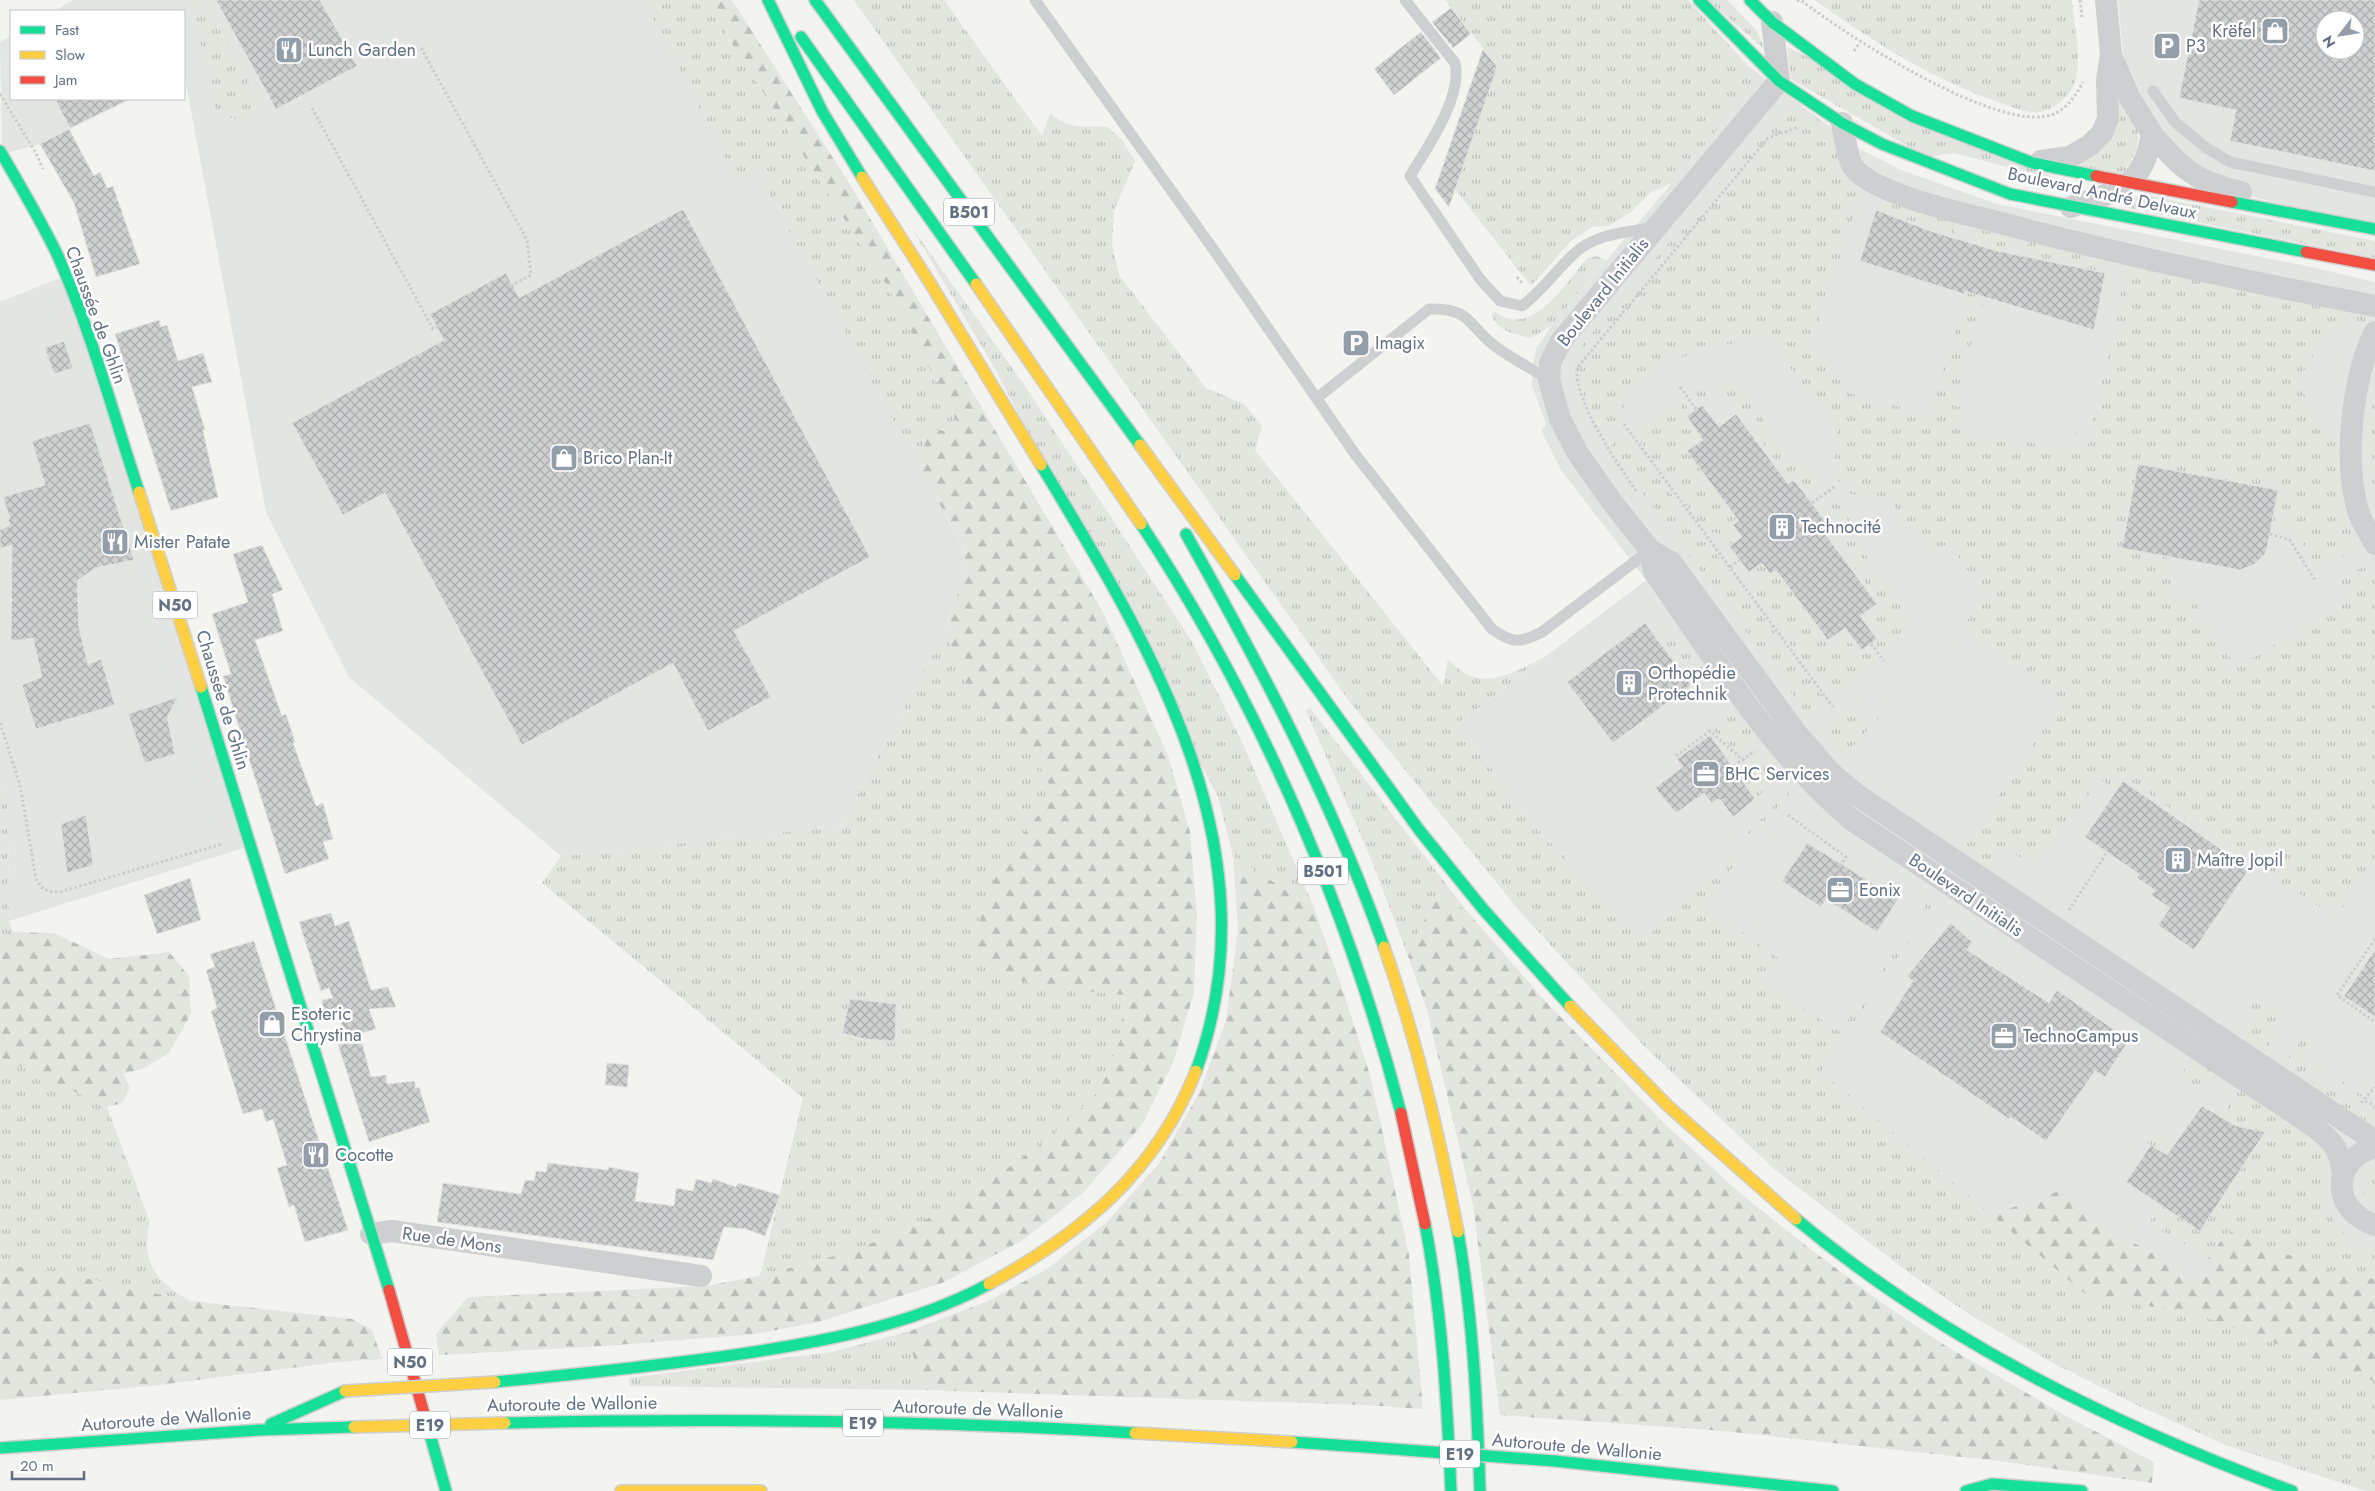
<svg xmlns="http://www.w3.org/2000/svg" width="2375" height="1491" viewBox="0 0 2375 1491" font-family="Jost,sans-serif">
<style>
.built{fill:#e3e5e3;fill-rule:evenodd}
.grass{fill:url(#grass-tufts)}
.forest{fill:url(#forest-firs)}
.building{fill:url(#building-cross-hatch);stroke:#e2e2e1;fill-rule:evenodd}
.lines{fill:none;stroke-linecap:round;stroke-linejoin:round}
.fast-casing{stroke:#ced0d0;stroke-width:14}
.slow-casing{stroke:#ced0d0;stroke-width:14}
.jam-casing{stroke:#ced0d0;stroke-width:14}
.path{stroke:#ccc;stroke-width:3;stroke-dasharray:2.5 2.5;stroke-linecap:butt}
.lane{stroke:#cecfd0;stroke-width:11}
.street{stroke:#cecfd0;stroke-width:22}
.fast{stroke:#16e098;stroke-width:11}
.slow{stroke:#ffcf43;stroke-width:11}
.jam{stroke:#f24e42;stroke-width:11}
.fast-bridge-casing{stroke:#cfd0d0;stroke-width:14;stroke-linecap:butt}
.slow-bridge-casing{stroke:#cfd0d0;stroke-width:14;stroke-linecap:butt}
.fast-bridge{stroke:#16e098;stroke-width:11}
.slow-bridge{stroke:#ffcf43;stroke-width:11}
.labels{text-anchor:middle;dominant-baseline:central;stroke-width:5;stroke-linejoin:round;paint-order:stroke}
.shield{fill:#fff;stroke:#909ca8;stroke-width:1}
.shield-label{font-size:16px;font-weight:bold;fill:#617183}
.poi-label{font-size:18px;fill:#617183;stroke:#fff;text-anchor:start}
.street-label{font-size:18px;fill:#617183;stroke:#fff}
</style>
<defs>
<pattern id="grass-tufts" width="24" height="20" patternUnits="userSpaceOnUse" patternTransform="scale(1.25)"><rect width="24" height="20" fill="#e2e6de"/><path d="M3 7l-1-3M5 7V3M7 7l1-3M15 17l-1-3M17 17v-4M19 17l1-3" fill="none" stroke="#bbbfb9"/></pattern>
<pattern id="forest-firs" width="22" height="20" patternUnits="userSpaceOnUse" patternTransform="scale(1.25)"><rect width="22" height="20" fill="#e2e6de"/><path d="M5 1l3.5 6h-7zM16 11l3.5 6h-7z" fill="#bbbfb9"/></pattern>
<pattern id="building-cross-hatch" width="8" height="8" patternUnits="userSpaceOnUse" patternTransform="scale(1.25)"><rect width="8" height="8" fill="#cfd0d0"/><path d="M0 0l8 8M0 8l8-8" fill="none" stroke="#abadae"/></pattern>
</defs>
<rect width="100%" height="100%" fill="#f3f3f0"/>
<path class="built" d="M73,0H704L960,428L945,515L962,544L968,576L951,607L945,631L841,826L561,856L349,677L266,512L184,73V11H55Z
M2118,0H2375V229L2213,186L2166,150L2123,54ZM2325,20H2355V50H2325Z
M11,36V99H131L40,144L2,154L0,42Z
M1748,66L1860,149L1901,170L1997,204L2311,267L2375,282V1381L2089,1297L1646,939L1541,833L1457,724L1646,580L1561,470L1541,430L1546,424L1532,386V369L1536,349L1552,325L1747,94Z
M65,276L250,846L9,921L8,808L0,784V302Z"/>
<path class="grass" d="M191,0H203L263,109L243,121L225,116L215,109Z
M643,0H704L888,287L960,428L944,431L923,444L917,464L757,172L737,182Z
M854,0H944L1042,136L1050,113C1067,129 1085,127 1107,127L1121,139L1135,161L1114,211L1112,244L1119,275L1206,388L1244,404L1262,426L1255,450L1443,686L1448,659C1479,695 1512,674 1546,656L1457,724L1541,833L1646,939L1787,792L1789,794L1737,861L1706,905L1783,962L1766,983L1840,1032L1932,896L1937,900L1821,1072L1992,1215L2059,1191L2105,1227L2195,1277L2208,1258L2149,1223L2160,1205L2200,1230L2265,1133L2234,1126L2221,1117L2240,1087L2304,1128L2327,1150C2318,1204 2321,1208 2357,1248L2375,1247V1491H2366L2228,1446L2139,1406L2053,1363L1972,1316L1909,1273L1772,1167L1645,1047L1522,914L1349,701Z
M1445,0H1688L1748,66L1751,80L1747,94L1672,183L1650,193L1631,212L1609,226L1592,227L1570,242L1531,286L1455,189L1495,72V63Z
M1708,0H1727L1757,31L1765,50Z
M1815,0H2072C2074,23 2084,66 2073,87C2067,98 2054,109 2041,112C2028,114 2013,107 2001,103C1933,80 1873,42 1815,0Z
M1787,47L2063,182L1954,153L1927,157L1791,79Z
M2114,89C2138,125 2150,135 2122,175L2068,164L2087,157Z
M1794,109L1818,119L1833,129L1859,198L1812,343L1849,393L1929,415L1983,245L1968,239L1973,228L2012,238L2010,251L2000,249L1953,405L1964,408L1960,430L2069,450L2075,431L2087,448L2124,279L2131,262L2372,314L2369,328C2361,328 2348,326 2342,329C2322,341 2306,362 2298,383L2320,422L2341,445L2348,504L2341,506L2356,545L2349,553L2325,565L2314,563L2296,533L2271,523L2277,490L2138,464L2126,524H2119L2116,539L2123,541L2122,548L2178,560L2171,596L2195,602L2236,668L2350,599L2341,582L2342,579C2352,573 2363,562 2375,570V602L2371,605L2375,603V859L2336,917L2253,865L2129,780L2120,793L2100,779L2062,833L2031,865L2004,847L1992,869L1963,849L2062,700L1959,630L1987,596L1948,543L1930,555L1892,503L1849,494L1832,471L1837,430L1765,335L1662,362L1628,392L1620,420L1601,432L1598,427L1579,383L1574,382C1568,368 1575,358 1581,346L1774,119Z
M2141,194L2375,241V258L2123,207Z
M1896,201L1957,224L1953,235L1881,211L1882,203Z
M910,225L1025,386L1191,640L1243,744L1314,908L1233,856L1218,797L994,367Z
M2029,241L2108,257L2114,275L2025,256Z
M1597,256L1606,260L1552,325L1531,338C1515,335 1498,331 1491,315L1495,312C1532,340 1566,283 1587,258Z
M2375,379V511C2363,467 2363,424 2375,379Z
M1728,383L1742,390L1793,460L1814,464L1813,469L1826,487L1812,496L1797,474L1789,479L1723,389L1699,404L1690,391L1705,385Z
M1681,397L1704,435L1688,448L1737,518L1731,522L1742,536L1730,544L1718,533L1706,532L1632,430Z
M1628,433L1639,451L1827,702L1808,715L1804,710L1612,452L1609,447Z
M1831,495L1843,510L1851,513L1849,533L1895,593L1910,626L1909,631L1885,656L1875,643L1882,637L1868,618L1883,608L1828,530L1833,526L1819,505Z
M1762,563L1770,574L1776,570L1832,646L1845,635L1861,655L1868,649L1879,663L1832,699L1755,597L1757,585L1749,572Z
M1674,630L1706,673L1693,683L1661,640Z
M945,631L972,694L1029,741L1054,796L1005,856L1036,986L1124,994L1120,1041L1095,1096L1049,1138L983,1186L917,1225L849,1252L760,1276L803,1098L542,883L561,856L841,826Z
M1911,682L1843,757L1820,729L1841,711L1865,714Z
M1310,708L1466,910L1435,897L1408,956L1369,854L1306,711Z
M1731,716L1741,718L1760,740L1741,755L1709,727L1721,718Z
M1766,749L1782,771L1756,799L1737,770Z
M0,784L8,808L9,921L13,932L0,935Z
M2258,994L2289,1015L2267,1048L2262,1050L2243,1038L2250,1006Z
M2312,1037L2318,1039L2306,1057L2364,1096L2360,1101L2337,1084L2288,1069L2289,1057L2302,1039Z
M0,1057L107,1107L150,1222C139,1263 158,1282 190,1301L81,1277L20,1267L0,1275Z
M2196,1058L2218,1073L2216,1077L2196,1086L2180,1076L2188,1064Z
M2291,1076L2335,1090L2360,1107L2369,1105L2375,1108V1126L2364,1125Z
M2148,1124L2178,1143L2198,1175L2139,1138Z
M2375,1165V1204C2360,1195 2354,1172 2375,1165Z
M907,1332L922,1390L629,1386V1378L832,1352Z"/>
<path class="forest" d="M704,0H732L849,183L1104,614L1168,756L1190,832L1197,915L1194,992L1173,1063L1141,1126L1083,1193L1023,1240L942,1283L818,1322L755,1334L604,1346L439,1355L436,1334L468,1297L706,1286L760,1276L849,1252L917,1225L983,1186L1049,1138L1095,1095L1120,1041L1124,995L1036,986L993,969L976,953L983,903L1005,856L1054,796L1029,741L972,694L945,631L951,607L968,575L962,544L917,464L931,429L944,431L960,428L888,287Z
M1233,856L1314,908L1344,994L1370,1075L1409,1255L1423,1409L1364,1405L922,1390L907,1332L988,1301L1047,1269L1107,1222L1160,1162L1199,1093L1226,1021L1238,930Z
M1435,897L1466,910L1544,1000L1668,1127L1741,1194L1809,1248L1878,1300L1941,1343L2066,1416L2154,1462L2152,1483L1999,1461L1724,1431L1500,1415L1473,1205L1427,1010L1408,956Z
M13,932L54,933L109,959L169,952L189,976L191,1014L169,1053L142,1069L123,1074L130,1087L122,1103L107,1107L0,1057V935Z
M2059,1191L2105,1227L2195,1277L2228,1231L2352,1280L2375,1278V1381L2195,1313L2089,1297L1992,1215Z
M20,1267L81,1277L190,1301L352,1319L372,1330L382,1359L338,1362L159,1385L0,1400V1275Z"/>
<path class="building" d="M216,0H320L357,66L276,109Z
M2199,0H2375V171L2230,141L2236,110L2179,98ZM2325,20H2355V50H2325Z
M1451,8L1471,34L1453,48L1432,22Z
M1421,32L1441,58L1394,95L1374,69Z
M1483,49L1497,67L1449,207L1435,189Z
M55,99H130L70,128Z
M69,129L94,176L100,172L107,188L113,186L140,264L96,277L74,203L40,144Z
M683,209L870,557L734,631L771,697L708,731L673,663L522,745L385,493L343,515L292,423L444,340L430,314L506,273L519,298Z
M1876,210L1930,231L1997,251L2105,273L2094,330L1965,291L1964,294L1860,261Z
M159,320L161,327L167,325L178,361L203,353L212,382L192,387L205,430L203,431L218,497L171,511L115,334Z
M64,341L73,368L54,374L45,348Z
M1702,405L1719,427L1736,414L1788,484L1794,480L1831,529L1825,534L1877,604L1860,616L1877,639L1862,650L1845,628L1828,640L1776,570L1770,574L1762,563L1749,572L1729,546L1742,537L1733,525L1739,521L1687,451L1703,440L1687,416Z
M90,423L134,560L95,568L77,581L79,628L88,665L101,659L115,705L36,729L22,685L42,677L33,638L11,641L12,545L0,548V529L10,526L8,519H10L3,497L45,485L32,441Z
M2138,464L2278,490L2266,553L2255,564L2240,570L2122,548Z
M262,545L283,590L272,594L283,631L255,640L282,716L286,714L295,742L293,743L316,806L323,803L333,839L323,842L329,859L285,874L223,676L231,674L212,614L248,602L233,554Z
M1645,623L1691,685L1613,743L1567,682Z
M178,697L167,717L175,754L145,763L128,714Z
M1710,735L1755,799L1733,817L1720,799L1712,803L1704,793L1676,813L1655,788L1683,767L1677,759Z
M2123,781L2249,869L2194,950L2158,925L2170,908L2151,895L2155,890L2137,878L2139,874L2085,837Z
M86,815L93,865L67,873L61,824Z
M1807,843L1898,899L1877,932L1826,899L1821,907L1782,881Z
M190,878L201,920L157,934L144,895Z
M331,913L335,926L349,921L371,990L388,987L396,1007L369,1009L376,1029L346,1037L337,1011L324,1012L322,1000L333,998L329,988L321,991L299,922Z
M1951,923L1972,942L1967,950L2049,1003L2057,990L2129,1040L2105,1077L2095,1071L2046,1141L2011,1117L2009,1119L1880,1032L1913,981L1907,976Z
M254,941L348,1230L305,1242L294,1205L289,1207L277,1168L287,1165L273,1119L266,1122L262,1109L243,1114L211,1011L217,1008L206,970L215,967L210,954Z
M2375,950V1017L2344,996Z
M850,999L896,1004L895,1041L865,1039L842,1033Z
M362,1043L371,1077L386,1075L387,1084L415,1081V1088L419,1087L430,1122L369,1142L338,1044Z
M607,1063L629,1065L627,1087L605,1085Z
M2202,1106L2236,1126L2265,1132L2200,1231L2126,1182L2151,1145L2167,1155Z
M548,1163L608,1170L609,1167L639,1173L635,1201L674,1206L676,1188L693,1191L696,1179L711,1183L713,1179L736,1187L738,1183L780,1195L765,1236L746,1229L724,1227L713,1260L437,1222L443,1183L521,1194L525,1180L534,1181L536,1171L546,1172Z"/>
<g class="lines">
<defs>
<path id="fast" d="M768,0L822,111L862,177
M815,0L1140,445
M1699,0L1779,81L1842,123L1882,144L2010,194L2306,252
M1750,0L1772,22L1855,84L1912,116L2033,163L2096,176
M801,37L976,284
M0,151C20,185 40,219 57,254C91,330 113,413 139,492
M2232,202L2375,229
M1041,465C1152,648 1276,851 1196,1071
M1141,524C1260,705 1346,904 1401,1113
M1186,534C1261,668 1333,802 1384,947
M1235,575L1420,831L1483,909L1570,1006
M201,687L389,1290
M1796,1219C1945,1343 2112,1424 2292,1491
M1425,1224C1442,1312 1447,1401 1451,1491
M1458,1232C1473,1318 1477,1404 1480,1491
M495,1382C570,1375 645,1367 720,1357C811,1344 907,1328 989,1284
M425,1417L446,1491
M505,1423C715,1418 925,1420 1135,1433
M271,1424L345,1391
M1292,1442L1365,1447
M0,1448L259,1430L354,1427
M1555,1461L1833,1491
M1966,1491L1992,1484L2082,1491"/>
<path id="slow" d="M862,177L925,275L1041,465
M976,284L1141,524
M1140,445L1235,575
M139,492L201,687
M1384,947C1417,1040 1439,1135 1458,1232
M1570,1006L1667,1105L1796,1219
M989,1284C1082,1233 1156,1172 1196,1071
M1135,1433L1292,1442
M621,1491H761"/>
<path id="jam" d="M2096,176L2232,202
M2306,252L2375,265
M1401,1113L1425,1224
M389,1290L425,1417"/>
</defs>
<use href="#fast" class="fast-casing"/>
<use href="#slow" class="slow-casing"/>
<use href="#jam" class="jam-casing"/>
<path class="path" d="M1797,0L1802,1C1843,33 2005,139 2056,113C2068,107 2077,94 2083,82
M2080,0L2082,17
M421,48L527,240L531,275L512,285
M1854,51L1860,42
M0,94L36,153L43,169
M312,108L433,329L437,327
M1517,277L1522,283
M1680,387L1696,409
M1624,424L1833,707
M1636,491C1617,462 1574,402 1577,368L1768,138L1799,127
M1812,503L1836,486
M2270,534L2290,540L2315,580
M1730,567L1739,560
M1871,644L1884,661
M0,723L20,785L36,879C42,890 47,892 60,892L222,844
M1676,756L1710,731L1743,760
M1734,766L1755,751
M1788,815L1846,857L1837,871
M2069,910L2107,852
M2375,939L2337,995L2375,1022
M2365,1101L2375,1106
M2361,1103L2375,1087"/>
<path class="lane" d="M1035,0L1216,253L1355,454L1492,629C1513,644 1520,643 1542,632L1650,550
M1405,0L1455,63C1463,97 1427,148 1410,176L1480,279L1500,301L1522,306C1543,290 1557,269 1576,252C1597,233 1629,232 1655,227
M2153,91L2175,122L2205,147L2230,162L2375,192
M1317,398L1429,309C1472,308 1467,325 1496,347C1513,359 1532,369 1549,380"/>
<path class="street" d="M1772,22L1779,81L1561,341L1550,363L1549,380L1560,419L1577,452L1612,502L1650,550L1671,562L1797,734L1832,774L1857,795L2375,1141
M1842,123C1844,133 1848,160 1853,167C1875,195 1962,213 1997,222C2122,255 2248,282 2375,306
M2152,134C2181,169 2197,182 2241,192
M2041,161L2070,157L2090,145L2102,133L2108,118L2107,80L2111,55L2106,0
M2071,207C2118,190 2142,190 2152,134L2130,98L2111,55
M2375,332C2352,378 2342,466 2360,516C2364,526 2370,535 2375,544
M1650,550L1654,572C1715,658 1771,752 1852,820L2312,1125C2333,1141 2340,1149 2343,1175
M2375,1147C2330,1160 2331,1211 2375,1225
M371,1234L392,1231L701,1276"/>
<use href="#fast" class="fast"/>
<use href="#slow" class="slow"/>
<use href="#jam" class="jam"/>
<defs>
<path id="fast-bridge" d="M1365,1447L1555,1461"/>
<path id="slow-bridge" d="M345,1391L495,1382
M354,1427L505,1423"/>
</defs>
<use href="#fast-bridge" class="fast-bridge-casing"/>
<use href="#slow-bridge" class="slow-bridge-casing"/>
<use href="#fast-bridge" class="fast-bridge"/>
<use href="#slow-bridge" class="slow-bridge"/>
</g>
<defs>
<symbol id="shop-square" viewBox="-11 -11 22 22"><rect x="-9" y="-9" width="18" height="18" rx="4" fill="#949ea9" stroke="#fff"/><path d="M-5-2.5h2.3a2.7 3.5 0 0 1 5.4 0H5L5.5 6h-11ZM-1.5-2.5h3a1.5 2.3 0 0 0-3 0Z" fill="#fff"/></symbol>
<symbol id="parking-square" viewBox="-11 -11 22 22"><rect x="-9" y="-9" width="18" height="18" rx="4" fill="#949ea9" stroke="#fff"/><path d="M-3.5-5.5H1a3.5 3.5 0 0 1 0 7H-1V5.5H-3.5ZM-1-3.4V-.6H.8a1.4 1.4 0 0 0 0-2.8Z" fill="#fff"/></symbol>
<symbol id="restaurant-square" viewBox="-11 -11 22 22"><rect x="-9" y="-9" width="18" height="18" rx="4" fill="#949ea9" stroke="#fff"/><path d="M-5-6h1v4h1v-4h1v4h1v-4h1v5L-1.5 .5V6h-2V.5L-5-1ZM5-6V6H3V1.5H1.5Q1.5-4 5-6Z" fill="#fff"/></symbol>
<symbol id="building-square" viewBox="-11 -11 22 22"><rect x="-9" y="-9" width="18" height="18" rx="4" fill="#949ea9" stroke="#fff"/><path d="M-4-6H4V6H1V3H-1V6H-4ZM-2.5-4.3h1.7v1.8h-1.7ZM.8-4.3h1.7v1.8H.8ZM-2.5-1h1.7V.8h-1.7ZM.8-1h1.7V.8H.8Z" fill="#fff"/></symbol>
<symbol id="office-square" viewBox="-11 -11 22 22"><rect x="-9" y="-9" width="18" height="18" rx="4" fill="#949ea9" stroke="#fff"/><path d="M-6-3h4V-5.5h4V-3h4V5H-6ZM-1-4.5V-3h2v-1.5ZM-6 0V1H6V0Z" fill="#fff"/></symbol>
</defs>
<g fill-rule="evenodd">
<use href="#shop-square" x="2259" y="15" width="32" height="32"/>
<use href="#parking-square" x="2151" y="30" width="32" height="32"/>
<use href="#restaurant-square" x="273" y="34" width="32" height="32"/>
<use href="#parking-square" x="1340" y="327" width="32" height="32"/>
<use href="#shop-square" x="548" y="442" width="32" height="32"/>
<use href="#building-square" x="1766" y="511" width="32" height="32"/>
<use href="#restaurant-square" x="99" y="526" width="32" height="32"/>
<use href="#building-square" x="1613" y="667" width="32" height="32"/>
<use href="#office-square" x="1690" y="758" width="32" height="32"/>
<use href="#building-square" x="2162" y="844" width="32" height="32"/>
<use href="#office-square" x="1824" y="874" width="32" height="32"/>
<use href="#shop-square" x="256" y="1008" width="32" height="32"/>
<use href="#office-square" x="1988" y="1020" width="32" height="32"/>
<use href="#restaurant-square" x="300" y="1139" width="32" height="32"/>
</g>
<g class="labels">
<g class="shield">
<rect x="944" y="198.5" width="50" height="27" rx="4"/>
<rect x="152.5" y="591.5" width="45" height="27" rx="4"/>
<rect x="1298" y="857.5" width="50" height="27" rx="4"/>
<rect x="387.5" y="1348.5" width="45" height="27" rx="4"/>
<rect x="843" y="1409.5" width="40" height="27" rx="4"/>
<rect x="410" y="1411.5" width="40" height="27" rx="4"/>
<rect x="1440" y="1440.5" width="40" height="27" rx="4"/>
</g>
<g class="shield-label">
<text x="969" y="212">B501</text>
<text x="175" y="605">N50</text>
<text x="1323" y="871">B501</text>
<text x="410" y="1362">N50</text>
<text x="863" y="1423">E19</text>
<text x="430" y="1425">E19</text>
<text x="1460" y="1454">E19</text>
</g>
<g class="poi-label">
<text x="2256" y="31" text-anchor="end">Krëfel</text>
<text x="2186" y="46">P3</text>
<text x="308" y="50">Lunch Garden</text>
<text x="1375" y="343">Imagix</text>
<text x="583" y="458">Brico Plan-It</text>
<text x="1801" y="527">Technocité</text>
<text x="134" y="542">Mister Patate</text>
<text x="1648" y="673">Orthopédie<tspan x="1648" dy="21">Protechnik</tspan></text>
<text x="1725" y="774">BHC Services</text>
<text x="2197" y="860">Maître Jopil</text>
<text x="1859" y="890">Eonix</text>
<text x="291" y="1014">Esoteric<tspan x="291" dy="21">Chrystina</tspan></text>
<text x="2023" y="1036">TechnoCampus</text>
<text x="335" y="1155">Cocotte</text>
</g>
<g class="street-label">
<text transform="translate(2102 193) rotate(12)">Boulevard André Delvaux</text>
<text transform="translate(1603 292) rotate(-51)">Boulevard Initialis</text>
<text transform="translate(96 315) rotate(70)">Chaussée de Ghlin</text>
<text transform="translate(223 700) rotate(73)">Chaussée de Ghlin</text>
<text transform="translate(1966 895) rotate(34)">Boulevard Initialis</text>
<text transform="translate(452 1240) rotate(8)">Rue de Mons</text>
<text transform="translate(572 1404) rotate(-1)">Autoroute de Wallonie</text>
<text transform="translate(978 1409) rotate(2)">Autoroute de Wallonie</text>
<text transform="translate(166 1419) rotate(-4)">Autoroute de Wallonie</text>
<text transform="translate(1577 1447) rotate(5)">Autoroute de Wallonie</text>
</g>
</g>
<rect x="10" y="10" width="175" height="90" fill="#ffffff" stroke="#c0c6cd"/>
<rect x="20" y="26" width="25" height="8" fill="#16e098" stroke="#c0c6cd"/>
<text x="55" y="35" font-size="15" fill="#617183">Fast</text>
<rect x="20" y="51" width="25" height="8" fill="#ffcf43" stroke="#c0c6cd"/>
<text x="55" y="60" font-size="15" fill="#617183">Slow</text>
<rect x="20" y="76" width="25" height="8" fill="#f24e42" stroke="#c0c6cd"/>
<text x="55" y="85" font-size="15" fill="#617183">Jam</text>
<g transform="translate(2340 35) rotate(239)"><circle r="24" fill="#ffffff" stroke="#c0c6cd"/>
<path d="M0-4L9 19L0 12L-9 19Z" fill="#949ea9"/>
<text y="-8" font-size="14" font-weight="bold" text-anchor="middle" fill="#617183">N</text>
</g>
<path d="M12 1471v8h72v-8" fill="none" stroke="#617183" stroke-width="2.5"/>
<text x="20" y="1471" font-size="15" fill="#617183" stroke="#ffffff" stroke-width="4" paint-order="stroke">20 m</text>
</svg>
